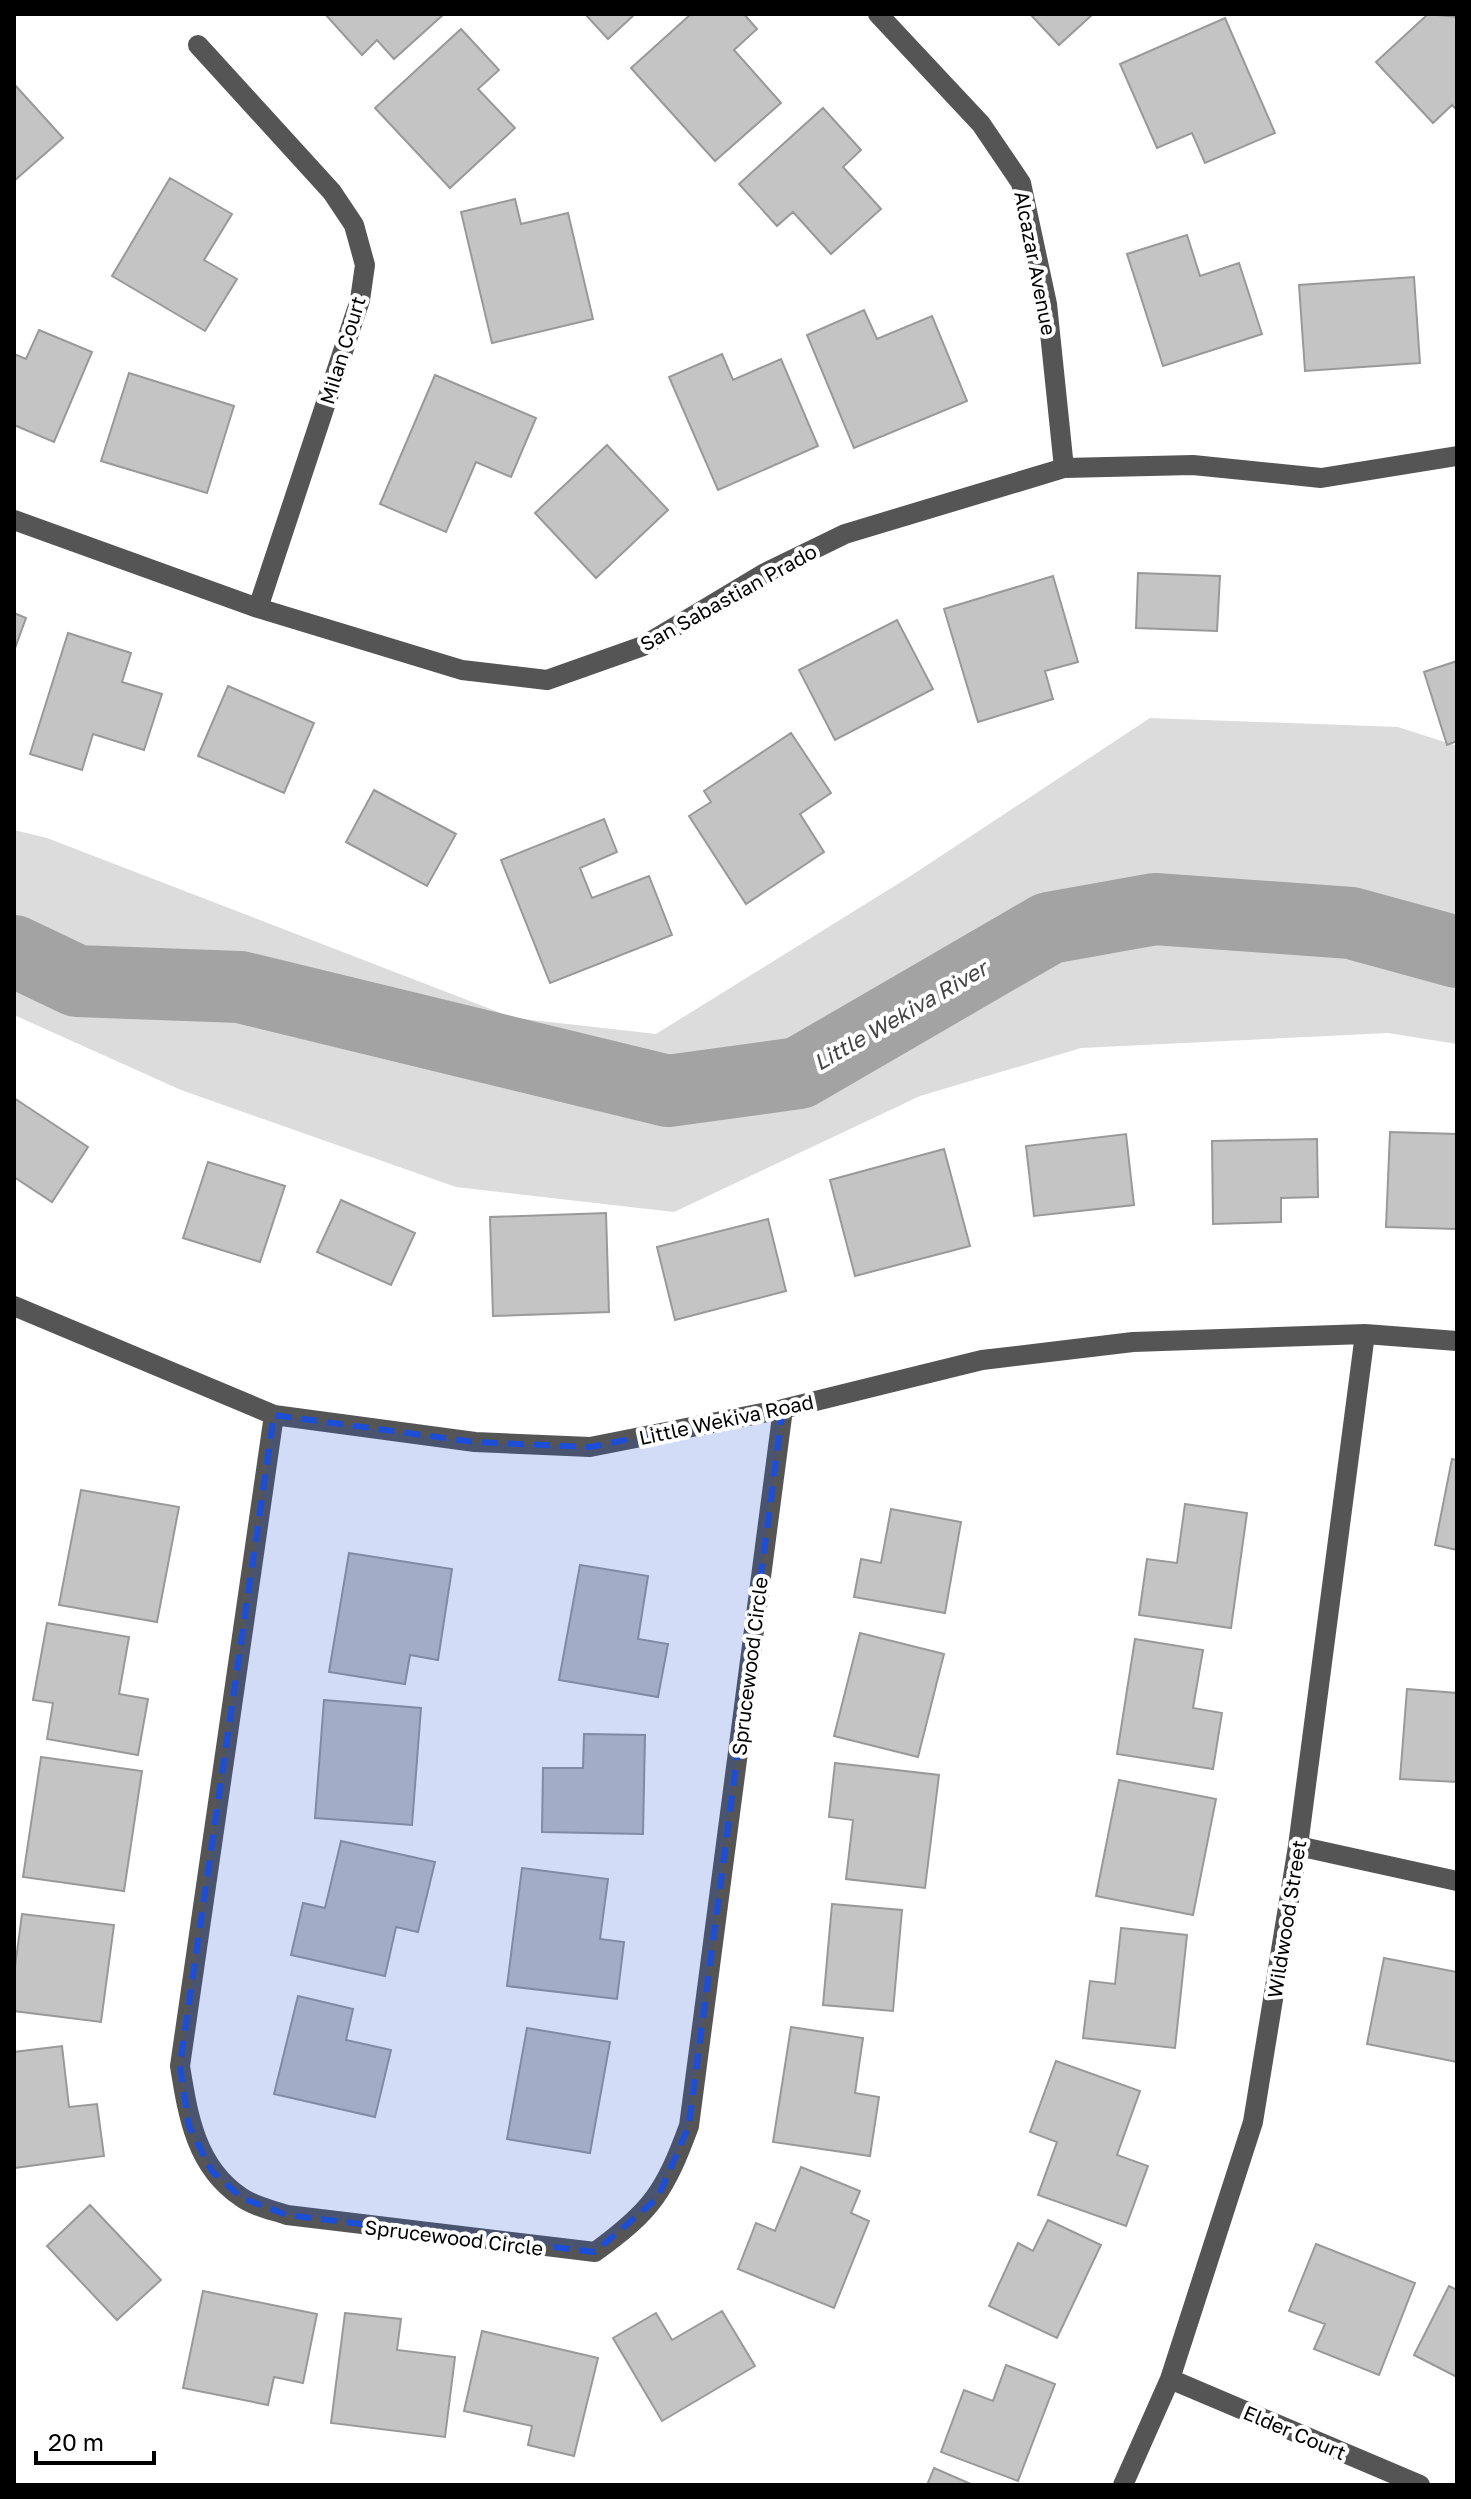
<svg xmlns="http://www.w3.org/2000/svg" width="1471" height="2499" viewBox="0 0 1471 2499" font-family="'Golos Text',sans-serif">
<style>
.green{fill:#dcdcdc}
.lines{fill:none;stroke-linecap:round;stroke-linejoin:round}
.river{stroke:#a3a3a3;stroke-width:72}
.building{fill:#c4c4c4;stroke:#999;stroke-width:2}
.minor{stroke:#555;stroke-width:20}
.marked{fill:#1d4ed8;fill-opacity:0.2;stroke:#1d4ed8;stroke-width:6;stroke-dasharray:16 10;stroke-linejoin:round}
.labels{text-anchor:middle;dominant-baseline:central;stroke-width:8;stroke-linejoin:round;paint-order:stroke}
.street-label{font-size:20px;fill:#000;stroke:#fff}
.water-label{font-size:22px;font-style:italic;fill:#444;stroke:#fff}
</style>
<rect width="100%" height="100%" fill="#fff"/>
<path class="green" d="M1150,718L1398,727L1457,746V1044L1388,1033L1081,1048L920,1096L674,1212L456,1187L181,1090L14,1015V830L47,838L514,1018L656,1034L909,877Z"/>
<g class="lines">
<path class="river" d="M14,951L77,981L240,987L668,1091L799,1073L1049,928L1155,909L1351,923L1457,952"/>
</g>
<path class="building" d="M325,14H444L394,59L377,40L362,55Z
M585,14H635L608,39Z
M691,14H744L757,29L734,50L781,103L715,161L631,68Z
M1030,14H1093L1059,45Z
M1428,14L1457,17V110L1452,105L1433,123L1376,62Z
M1225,18L1275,133L1205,163L1192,133L1157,148L1120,64Z
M461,29L499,70L478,89L515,128L450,188L375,108Z
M14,84L63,138L14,181Z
M823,108L861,150L843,167L881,209L831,254L793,212L777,226L739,184Z
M170,178L232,214L204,260L237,279L205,331L112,276Z
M515,199L521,224L568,213L593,319L492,343L461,212Z
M1187,235L1200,276L1239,263L1262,334L1163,366L1127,254Z
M1414,277L1420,363L1305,371L1299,285Z
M864,310L877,339L932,316L967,401L854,448L807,335Z
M39,330L92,352L54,442L14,425V354L26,359Z
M722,354L733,380L781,359L818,446L718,490L669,377Z
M129,373L234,406L207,493L101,461Z
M435,375L536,418L511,477L476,462L446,532L380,504Z
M607,445L668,510L596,578L535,513Z
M1138,573L1220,576L1217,631L1136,628Z
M1053,576L1078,662L1045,671L1053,699L978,722L944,609Z
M14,613L26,618L14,651Z
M897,620L933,689L835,740L799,670Z
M68,633L131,653L122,682L162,694L144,750L93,734L82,770L30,754Z
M1457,661V741L1447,745L1424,672Z
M228,686L314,723L284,793L198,756Z
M791,733L831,793L800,814L824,852L746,904L689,816L711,802L704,791Z
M374,790L456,834L427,886L346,842Z
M604,819L617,852L580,868L592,898L649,876L672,935L550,983L501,860Z
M14,1098L88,1147L52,1202L14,1177Z
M1390,1132L1457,1134V1229L1386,1227Z
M1126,1134L1134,1205L1034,1216L1026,1146Z
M1317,1139L1318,1197L1281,1198V1222L1213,1224L1212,1141Z
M944,1149L970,1246L855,1276L830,1180Z
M208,1162L285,1186L260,1262L183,1238Z
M341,1200L415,1233L391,1285L317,1252Z
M606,1213L609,1312L493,1316L490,1217Z
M768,1219L786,1291L675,1320L657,1247Z
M1452,1459L1457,1460V1550L1435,1545Z
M81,1490L179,1507L157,1622L59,1605Z
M1185,1504L1247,1513L1231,1628L1139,1615L1147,1559L1177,1563Z
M891,1509L961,1522L945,1613L854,1597L861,1559L881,1563Z
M349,1553L452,1569L438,1660L410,1655L405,1684L329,1672Z
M580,1565L648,1576L638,1639L668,1644L658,1697L559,1680Z
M47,1623L129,1637L119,1694L148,1699L138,1755L47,1739L53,1703L33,1700Z
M860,1633L944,1654L918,1757L834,1736Z
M1135,1639L1203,1650L1193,1708L1222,1713L1213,1769L1117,1754Z
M1407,1689L1457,1693V1782L1400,1779Z
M324,1700L421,1708L412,1825L315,1818Z
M584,1734L645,1735L643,1834L542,1832L543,1768H583Z
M41,1757L142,1771L124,1891L23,1877Z
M835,1763L939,1775L925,1888L846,1879L853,1820L829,1817Z
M1119,1780L1216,1799L1193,1915L1096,1896Z
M341,1841L435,1862L418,1932L396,1927L385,1976L291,1955L303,1903L325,1908Z
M522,1868L608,1879L600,1939L624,1942L617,1999L507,1986Z
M832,1904L902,1910L893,2011L823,2005Z
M22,1914L114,1925L101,2022L14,2011V1974Z
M1121,1928L1187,1935L1175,2048L1083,2038L1090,1981L1115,1984Z
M1384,1958L1457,1972V2062L1367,2044Z
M298,1996L353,2009L346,2040L391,2050L375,2117L274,2094Z
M791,2027L863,2038L855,2093L879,2097L870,2156L773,2142Z
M527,2028L610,2042L590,2153L507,2139Z
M62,2046L69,2107L97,2104L104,2156L14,2168V2052Z
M1056,2061L1140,2091L1117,2155L1148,2166L1126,2226L1038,2195L1057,2142L1030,2132Z
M801,2167L860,2191L851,2213L869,2221L834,2308L738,2269L756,2223L775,2231Z
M90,2205L161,2280L117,2320L47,2246Z
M1048,2220L1101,2245L1057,2338L989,2306L1018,2243L1033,2251Z
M1316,2244L1415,2283L1379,2375L1314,2349L1325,2324L1289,2311Z
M1449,2286L1457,2290V2377L1414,2355Z
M203,2291L317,2314L303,2383L274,2377L268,2405L183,2388Z
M722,2311L755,2366L662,2421L613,2338L656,2313L672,2340Z
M345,2313L401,2319L397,2350L455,2357L445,2437L331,2423Z
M482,2331L598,2358L574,2456L528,2445L532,2426L464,2411Z
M1006,2365L1055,2384L1018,2481L941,2452L964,2390L993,2401Z
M934,2468L973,2485H927Z"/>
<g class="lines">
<path class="minor" d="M878,14L981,124L1021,183L1047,304L1064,468
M198,45L332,192L354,225L365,265L360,300L258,608
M14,520L258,608L462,670L547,680L643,646L763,574L845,534L1064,468L1193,465L1321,478L1457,456
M14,1306L274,1415L475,1442L590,1447L783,1409L982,1360L1133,1342L1365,1334L1457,1341
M274,1415L180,2066C188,2116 196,2167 241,2197C253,2206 272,2210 287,2215L595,2252C652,2211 665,2191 689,2126L783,1409
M1298,1846L1457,1881
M1170,2379L1420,2485
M1123,2485L1170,2379L1253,2122L1298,1846L1365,1334"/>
</g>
<path class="marked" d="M783,1409L689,2126L658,2198L595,2252L287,2215L242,2198L212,2171L189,2126L180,2066L274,1415L475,1442L590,1447Z"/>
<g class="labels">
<g class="street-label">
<text transform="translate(1036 263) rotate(79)">Alcazar Avenue</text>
<text transform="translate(342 350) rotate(-73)">Milan Court</text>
<text transform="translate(728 597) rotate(-29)">San Sabastian Prado</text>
<text transform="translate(726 1419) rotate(-12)">Little Wekiva Road</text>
<text transform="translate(749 1666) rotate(-83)">Sprucewood Circle</text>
<text transform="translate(1286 1919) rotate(-81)">Wildwood Street</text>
<text transform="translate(454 2237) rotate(7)">Sprucewood Circle</text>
<text transform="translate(1295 2432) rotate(23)">Elder Court</text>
</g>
<g class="water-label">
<text transform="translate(900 1015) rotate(-30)">Little Wekiva River</text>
</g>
</g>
<rect width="1471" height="2499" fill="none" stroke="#000000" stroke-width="32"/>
<path d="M36 2451v12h118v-12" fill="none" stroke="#000000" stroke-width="4"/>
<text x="48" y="2451" font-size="24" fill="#000000" stroke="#ffffff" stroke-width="6" paint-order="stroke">20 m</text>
</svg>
